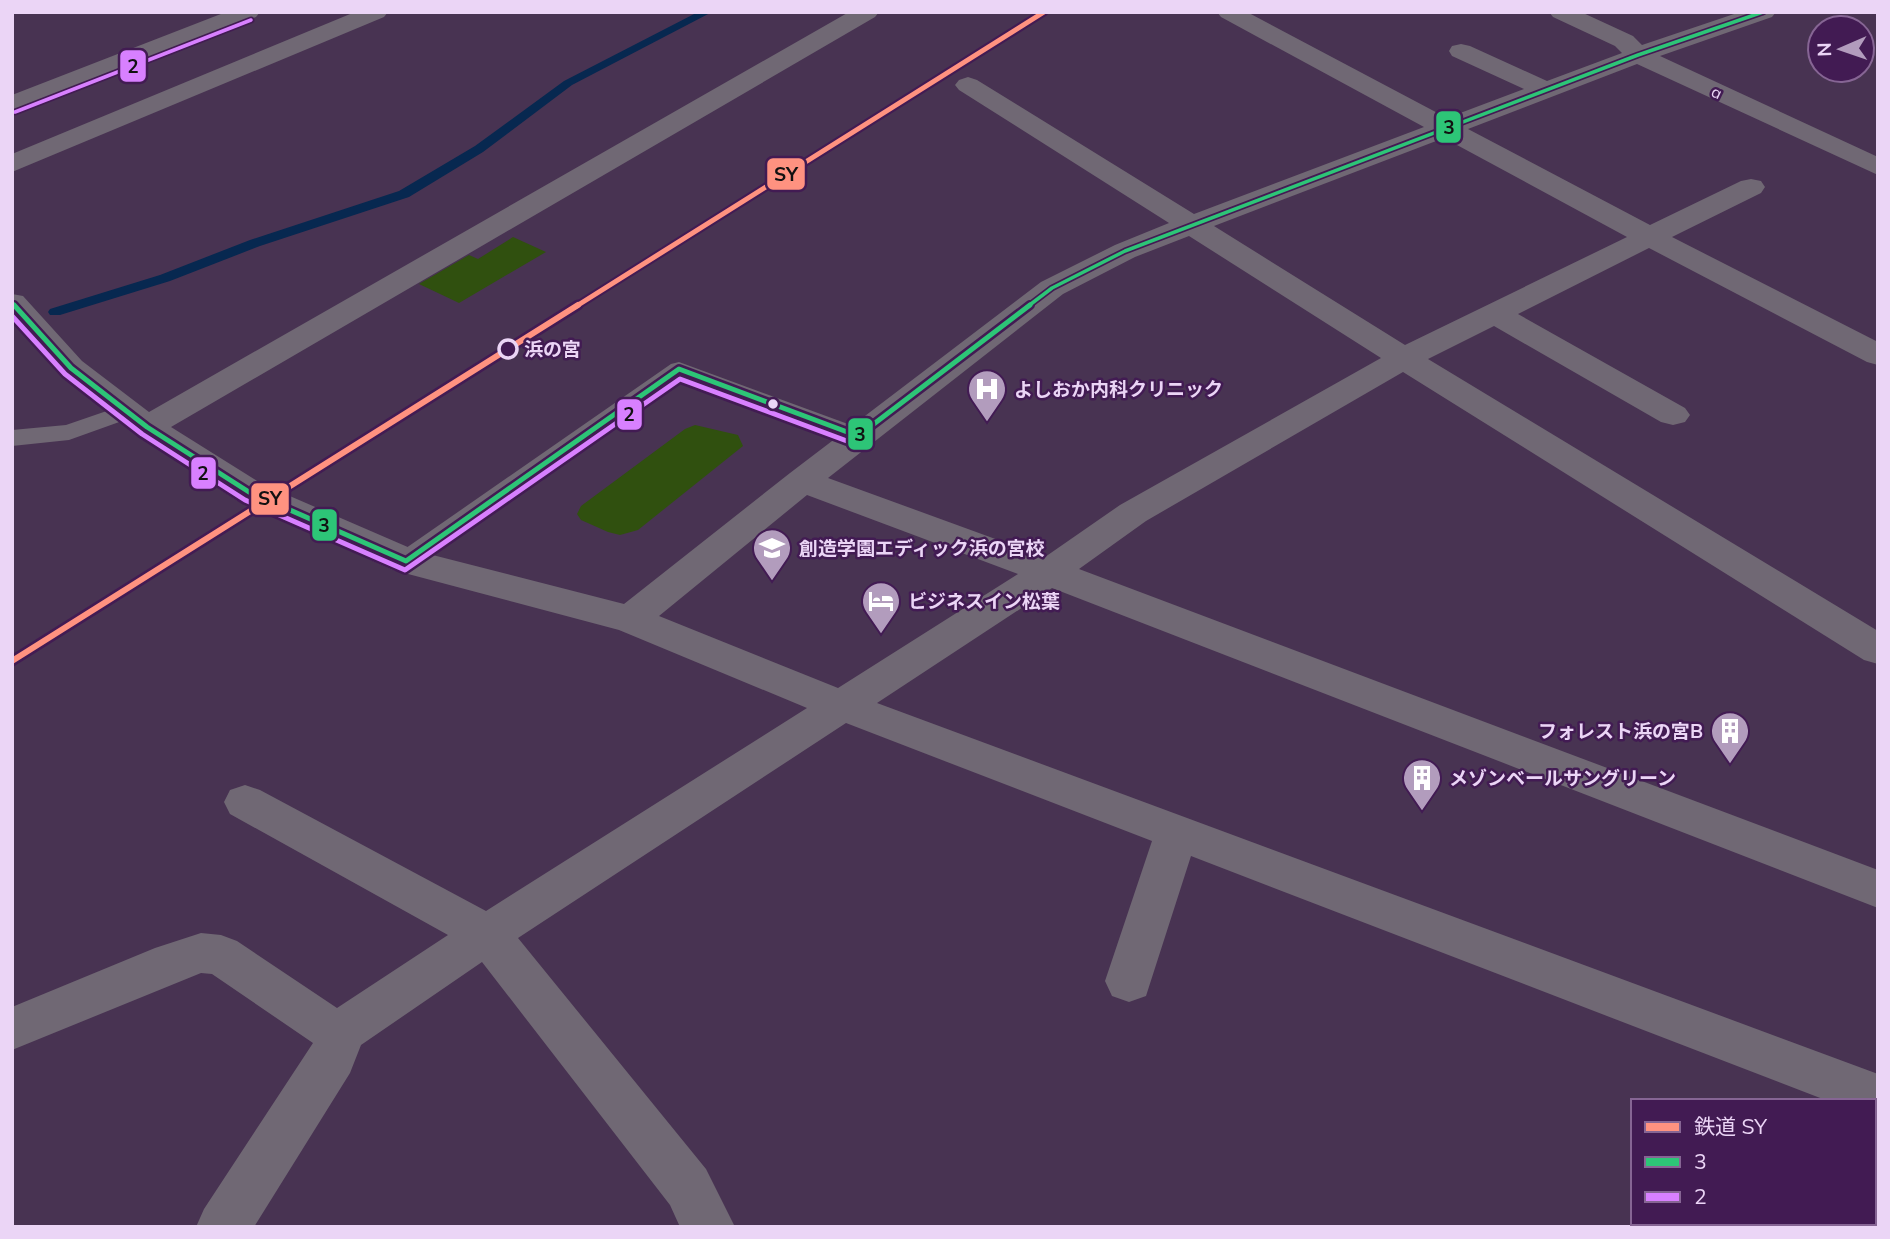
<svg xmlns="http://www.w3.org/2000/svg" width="1890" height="1239" viewBox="0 0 1890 1239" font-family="Mulish,'Noto Sans JP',sans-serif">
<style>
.green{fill:#30500f}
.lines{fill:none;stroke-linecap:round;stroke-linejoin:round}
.stream{fill:#072850;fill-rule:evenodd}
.service{fill:#706874;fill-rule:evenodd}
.minor{fill:#706874;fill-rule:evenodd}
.bus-1-far1-casing{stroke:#421b53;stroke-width:7}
.bus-1-casing{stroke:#421b53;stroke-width:10}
.bus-2-far1-casing{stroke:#421b53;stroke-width:7}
.bus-2-casing{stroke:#421b53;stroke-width:10}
.bus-1-far1{stroke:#2dc577;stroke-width:3.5}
.bus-1{stroke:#2dc577;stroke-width:5}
.bus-2-far1{stroke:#d880ff;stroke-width:3.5}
.bus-2{stroke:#d880ff;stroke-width:5}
.rail-1-far1-casing{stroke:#421b53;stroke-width:9}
.rail-1-casing{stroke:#421b53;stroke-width:11}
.rail-1-far1{stroke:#ff9280;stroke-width:5}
.rail-1{stroke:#ff9280;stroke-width:6}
.stop-dot{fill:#421b53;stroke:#ebd5f6;stroke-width:3.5}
.bus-dot{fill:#ebd5f6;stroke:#421b53;stroke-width:2.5}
.labels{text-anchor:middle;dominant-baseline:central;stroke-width:5;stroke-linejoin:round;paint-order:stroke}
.far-street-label{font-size:16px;fill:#ebd5f6;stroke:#421b53}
.stop-label{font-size:19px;font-weight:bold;fill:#ebd5f6;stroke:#421b53;text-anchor:start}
.poi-label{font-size:19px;font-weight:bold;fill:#ebd5f6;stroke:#421b53;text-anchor:start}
.line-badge{stroke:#421b53;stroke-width:2.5}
.pale-badge-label{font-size:19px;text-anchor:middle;font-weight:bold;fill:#111}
</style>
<rect width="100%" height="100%" fill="#483352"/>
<path class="green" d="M513,237L546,252L459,303L419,284L469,255L478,259Z
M695,425L738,435L743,446L638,530L620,535L608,532L581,520L577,514L581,506L685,429Z"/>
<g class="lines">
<path class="stream" d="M698,12H712L572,85L483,152L409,197L260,246L170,281L60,315H50L48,312L50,309L160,275L250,240L399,191L475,146L564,81Z"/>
<path class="service" d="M679,362L867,431L870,436L867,441L858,444L849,441L682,378L416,567L406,570L396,567L393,561L396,555L671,364Z
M127,404L136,406L139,411L136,416L69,440L12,446V430L66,425Z"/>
<path class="minor" d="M226,12H260L256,17L12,112V95Z
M355,12H388L384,17L12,172V154Z
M849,12H879L875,17L171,427L262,484L417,551L624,604L790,473L1041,282L1115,245L1169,223L959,90L955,85L959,80L968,77L977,80L1194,214L1424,127L1221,17L1217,12H1247L1447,118L1524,89L1452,56L1449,51L1452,46L1461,44L1470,46L1547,81L1622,53L1615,46L1553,17L1549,12H1581L1633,36L1642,45L1740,12H1776L1772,17L1660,56L1878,157V175L1637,64L1468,129L1650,225L1741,181L1751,179L1761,181L1765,187L1761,193L1672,237L1878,342V365L1867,362L1649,248L1518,314L1685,408L1690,415L1685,422L1673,425L1661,422L1494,326L1428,359L1878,631V664L1864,660L1403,372L1146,521L1079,569L1878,870V908L1052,588L877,703L1878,1074V1120L1874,1119V1101H1828L1191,856L1146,996L1129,1002L1112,996L1105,981L1152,841L846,723L518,938L706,1169L735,1227H680L670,1205L482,962L361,1045L350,1073L254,1227H196L204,1209L313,1043L212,974L201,973L12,1050V1007L155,948L201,933L221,935L237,941L337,1008L448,935L230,814L224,802L230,790L245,785L260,790L486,911L807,708L619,630L393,570L236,500L135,434L60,375L12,322V294L23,296L82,361L149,412ZM1444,138L1627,237L1405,345L1214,226ZM1189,236L1381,358L1120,505L1045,557L828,478L1063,294L1135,257ZM807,495L1018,574L838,688L659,616Z"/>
<defs>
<path id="bus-1-far1" d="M12,303L15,307
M1027,307L1052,288L1125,251L1638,55L1763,12"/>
<path id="bus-1" d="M14,305L71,368L147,427L249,492L406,561L679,369L858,436L1030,305"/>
<path id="bus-2-far1" d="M15,112L251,20"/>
<path id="bus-2" d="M12,316L65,374L142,434L245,500L405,570L680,379L855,444"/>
</defs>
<use href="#bus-1-far1" class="bus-1-far1-casing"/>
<use href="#bus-1" class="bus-1-casing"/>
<use href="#bus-2-far1" class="bus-2-far1-casing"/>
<use href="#bus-2" class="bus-2-casing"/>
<use href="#bus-1-far1" class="bus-1-far1"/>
<use href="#bus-1" class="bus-1"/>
<use href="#bus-2-far1" class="bus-2-far1"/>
<use href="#bus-2" class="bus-2"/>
<defs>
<path id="rail-1-far1" d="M575,307L1044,12"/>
<path id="rail-1" d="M12,661L578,305"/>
</defs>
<use href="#rail-1-far1" class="rail-1-far1-casing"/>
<use href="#rail-1" class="rail-1-casing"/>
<use href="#rail-1-far1" class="rail-1-far1"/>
<use href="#rail-1" class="rail-1"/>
</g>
<defs>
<symbol id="hospital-pin" viewBox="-11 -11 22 30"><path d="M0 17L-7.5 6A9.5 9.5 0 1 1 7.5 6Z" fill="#b29cbd" stroke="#421b53"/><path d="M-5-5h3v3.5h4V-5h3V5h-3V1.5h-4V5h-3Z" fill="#fff"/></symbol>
<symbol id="school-pin" viewBox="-11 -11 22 30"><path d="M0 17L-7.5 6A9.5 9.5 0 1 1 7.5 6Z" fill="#b29cbd" stroke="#421b53"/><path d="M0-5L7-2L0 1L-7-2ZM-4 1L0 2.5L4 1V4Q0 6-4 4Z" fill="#fff"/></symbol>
<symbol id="hotel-pin" viewBox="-11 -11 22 30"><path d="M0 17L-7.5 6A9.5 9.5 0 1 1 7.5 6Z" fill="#b29cbd" stroke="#421b53"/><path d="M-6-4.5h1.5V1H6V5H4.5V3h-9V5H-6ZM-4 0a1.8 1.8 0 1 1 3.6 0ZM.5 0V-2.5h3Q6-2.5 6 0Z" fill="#fff"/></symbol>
<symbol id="building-pin" viewBox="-11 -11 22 30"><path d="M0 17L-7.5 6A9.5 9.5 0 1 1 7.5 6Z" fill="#b29cbd" stroke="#421b53"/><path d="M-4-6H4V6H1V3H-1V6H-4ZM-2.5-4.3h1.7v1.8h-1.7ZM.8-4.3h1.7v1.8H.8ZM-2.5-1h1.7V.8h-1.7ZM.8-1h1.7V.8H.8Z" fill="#fff"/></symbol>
</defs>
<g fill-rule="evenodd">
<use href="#hospital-pin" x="965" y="367" width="44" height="60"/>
<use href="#school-pin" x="750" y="526" width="44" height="60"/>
<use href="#hotel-pin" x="859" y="579" width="44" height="60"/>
<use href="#building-pin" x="1708" y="709" width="44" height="60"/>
<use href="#building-pin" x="1400" y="756" width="44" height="60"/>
</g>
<circle class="stop-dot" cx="508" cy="349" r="9"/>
<circle class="bus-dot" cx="773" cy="404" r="6"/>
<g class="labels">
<g class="far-street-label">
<text transform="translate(1717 92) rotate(25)">a</text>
</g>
<g class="stop-label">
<text x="524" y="349">浜の宮</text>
</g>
<g class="poi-label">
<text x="1014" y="389">よしおか内科クリニック</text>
<text x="799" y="548">創造学園エディック浜の宮校</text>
<text x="908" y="601">ビジネスイン松葉</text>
<text x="1703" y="731" text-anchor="end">フォレスト浜の宮B</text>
<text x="1449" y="778">メゾンベールサングリーン</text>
</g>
</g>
<g class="line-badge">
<rect x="119" y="49" width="28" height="34" rx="7" fill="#d880ff"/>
<rect x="1435" y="110" width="27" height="34" rx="7" fill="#2dc577"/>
<rect x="766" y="157" width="40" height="34" rx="7" fill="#ff9280"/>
<rect x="616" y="398" width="27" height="33" rx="7" fill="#d880ff"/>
<rect x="847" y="417" width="27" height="34" rx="7" fill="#2dc577"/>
<rect x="190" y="456" width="27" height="34" rx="7" fill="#d880ff"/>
<rect x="250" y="482" width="40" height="34" rx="7" fill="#ff9280"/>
<rect x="311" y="508" width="27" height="34" rx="7" fill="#2dc577"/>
</g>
<g class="pale-badge-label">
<text x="133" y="73">2</text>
<text x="1449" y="134">3</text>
<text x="786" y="181">SY</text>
<text x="629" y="421">2</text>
<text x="860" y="441">3</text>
<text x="203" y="480">2</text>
<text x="270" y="505">SY</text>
<text x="324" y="532">3</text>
</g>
<rect width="1890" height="1239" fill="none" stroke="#ebd5f6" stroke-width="28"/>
<rect x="1631" y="1099" width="245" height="126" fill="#421b53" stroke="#866594" stroke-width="2"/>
<rect x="1645" y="1122" width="35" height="10" fill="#ff9280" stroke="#866594" stroke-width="2"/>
<text x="1694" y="1134" font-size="21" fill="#ebd5f6">鉄道 SY</text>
<rect x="1645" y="1157" width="35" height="10" fill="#2dc577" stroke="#866594" stroke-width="2"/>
<text x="1694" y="1169" font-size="21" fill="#ebd5f6">3</text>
<rect x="1645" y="1192" width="35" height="10" fill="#d880ff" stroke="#866594" stroke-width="2"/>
<text x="1694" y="1204" font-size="21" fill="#ebd5f6">2</text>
<g transform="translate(1841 49) rotate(268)"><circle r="33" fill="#421b53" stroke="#866594" stroke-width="2"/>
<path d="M0-5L12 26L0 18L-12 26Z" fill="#b29cbd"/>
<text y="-10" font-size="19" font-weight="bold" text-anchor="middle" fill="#ebd5f6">N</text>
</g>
</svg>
